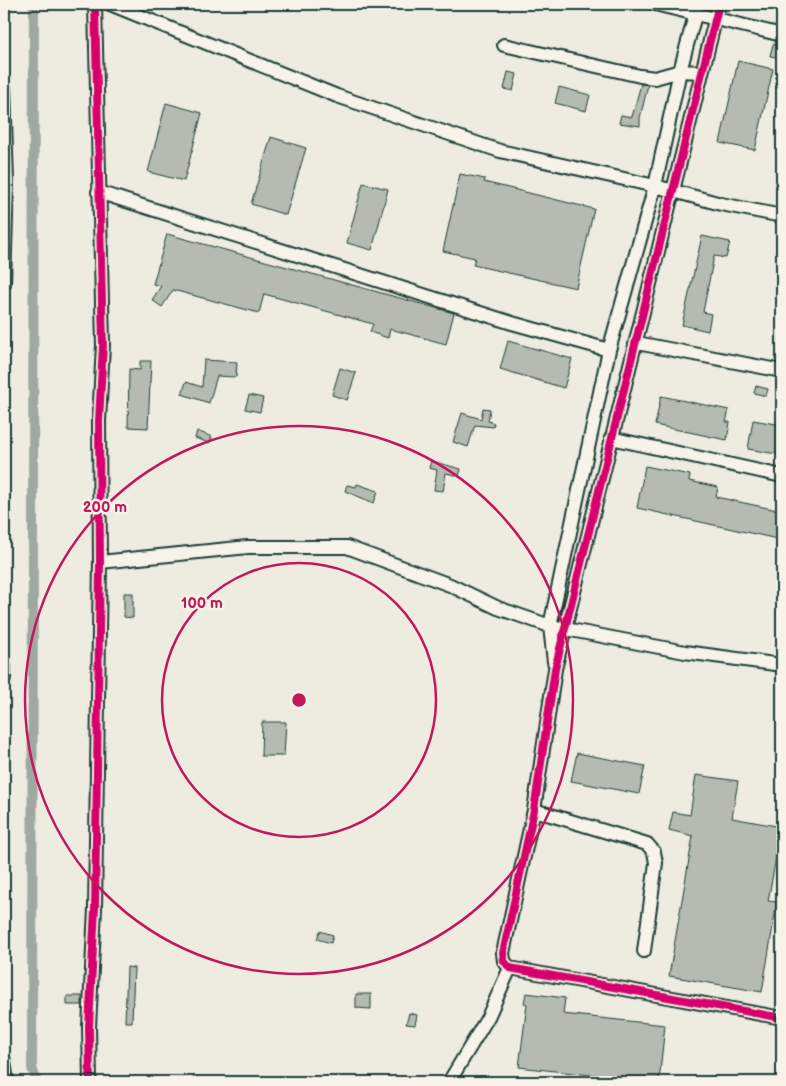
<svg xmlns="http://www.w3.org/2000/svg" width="786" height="1086" viewBox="0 0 786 1086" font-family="'Balsamiq Sans',sans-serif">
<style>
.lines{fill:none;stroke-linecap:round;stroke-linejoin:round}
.canal{stroke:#9fa99f;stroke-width:10}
.building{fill:#b5bbb0;stroke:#1f3d34}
.minor-casing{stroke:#1f3d34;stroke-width:16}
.minor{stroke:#f7f3e8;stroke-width:12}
.cycleway-casing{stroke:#f7f3e8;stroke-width:11}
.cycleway{stroke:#d6006c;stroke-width:8}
.ring{fill:none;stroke:#c2185b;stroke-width:2.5}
.centre{fill:#c2185b;stroke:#f7f3e8;stroke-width:2.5}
.ring-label{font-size:15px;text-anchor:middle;font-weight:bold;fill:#c2185b;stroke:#f7f3e8;stroke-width:5;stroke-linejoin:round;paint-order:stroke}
</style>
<rect width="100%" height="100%" fill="#eeece1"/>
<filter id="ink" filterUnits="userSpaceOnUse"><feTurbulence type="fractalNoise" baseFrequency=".02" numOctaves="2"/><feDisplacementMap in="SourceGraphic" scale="10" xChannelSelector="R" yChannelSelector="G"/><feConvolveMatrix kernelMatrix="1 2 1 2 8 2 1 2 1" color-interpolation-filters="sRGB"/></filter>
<g filter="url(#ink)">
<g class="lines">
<path class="canal" d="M34,4L32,1068L37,1082"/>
</g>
<path class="building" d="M773,44L782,46V58L770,56Z
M738,61L773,69L755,150L720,143Z
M508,72L517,74L513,91L504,89Z
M641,84L648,85L640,118V126L619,123L621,115L632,117Z
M559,87L590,95L586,111L555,103Z
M166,103L202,113L184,181L148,172Z
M271,137L306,148L286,215L251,204Z
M460,174L485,179L484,182L594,209L576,288L473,265L475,258L443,251Z
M363,183L388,189L372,250L347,243Z
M167,234L454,313L446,344L390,329L388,338L370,332L373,324L264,294L259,313L173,290L162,307L152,300L161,286L153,284Z
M702,236L730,242L726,258L714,256L703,312L711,314L708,331L682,325Z
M508,341L572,359L564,388L500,369Z
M204,360L237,362L236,377L217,376L209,403L182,394L186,382L202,387Z
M140,361H151L148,428L128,427L129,369L140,370Z
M340,368L356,373L347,400L332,395Z
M756,386L768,389L766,396L754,393Z
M249,395L263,398L260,412L245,409Z
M661,396L729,410L726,422H730L727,440L655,425Z
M483,408L490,409L488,421L494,423L493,427L475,425L468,447L453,442L462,413L481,419Z
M753,420L782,425V455L748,449Z
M197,431L212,437L209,443L195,438Z
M431,461L461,469L459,476L446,473L443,491L434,490L437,470L429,468Z
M645,466L690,475L689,481L718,487L716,497L782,511V540L637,508Z
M357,484L378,491L374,503L345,491L347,485L356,487Z
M124,593H133V618L124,617Z
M262,722H286L284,756H261Z
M577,753L645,766L639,794L571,781Z
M696,775L738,781L732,818L782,827V841H779L768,901L777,902L762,992L669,976L693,836L669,830L673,812L690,815Z
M320,931L333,935L331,943L317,939Z
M127,967L134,968L132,1022H125Z
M526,993L565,998L563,1014L665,1025L659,1082H626L627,1079L519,1067L527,1004L524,1003Z
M356,994H371V1009L356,1008Z
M67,996H82V1005H67Z
M409,1013L417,1015L415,1025L406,1024Z"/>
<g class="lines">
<defs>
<path id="minor" d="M110,4L337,96L500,151L655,186L721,204L782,216
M655,4L782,35
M719,4L555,669L534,810L503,953L504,961L510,968L782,1018
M504,45L640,76L655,78L680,71L702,72
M4,88L7,182L4,284
M98,192L512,323L609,350
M637,343L782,371
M611,438L782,476
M100,562L248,547H347L450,585L498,608L550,626L685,652L782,665
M554,662L550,626L609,350L655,186L680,71L698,4
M4,667V678
M534,810L647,844L654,852L656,863L644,951
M4,1061L7,1082
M90,1082L89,1027L95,909L100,562L99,421L103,345L95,4
M449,1082L488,1017L510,968"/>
</defs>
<use href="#minor" class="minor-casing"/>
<use href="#minor" class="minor"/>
<defs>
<path id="cycleway" d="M719,4L555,669L534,810L503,953L504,961L510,968L782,1018
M90,1082L89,1027L95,909L100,562L99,421L103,345L95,4"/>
</defs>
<use href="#cycleway" class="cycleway-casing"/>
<use href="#cycleway" class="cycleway"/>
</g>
</g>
<g class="ring">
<circle cx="299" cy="700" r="137"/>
<circle cx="299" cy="700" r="274"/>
</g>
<circle cx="299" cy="700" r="8" class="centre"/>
<g class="ring-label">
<text x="105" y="512">200 m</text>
<text x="202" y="608">100 m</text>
</g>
<rect width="786" height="1086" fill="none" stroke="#f7f3e8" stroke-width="20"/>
<rect x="10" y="10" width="766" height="1066" fill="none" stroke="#1f3d34" stroke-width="2" filter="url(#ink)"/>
</svg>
